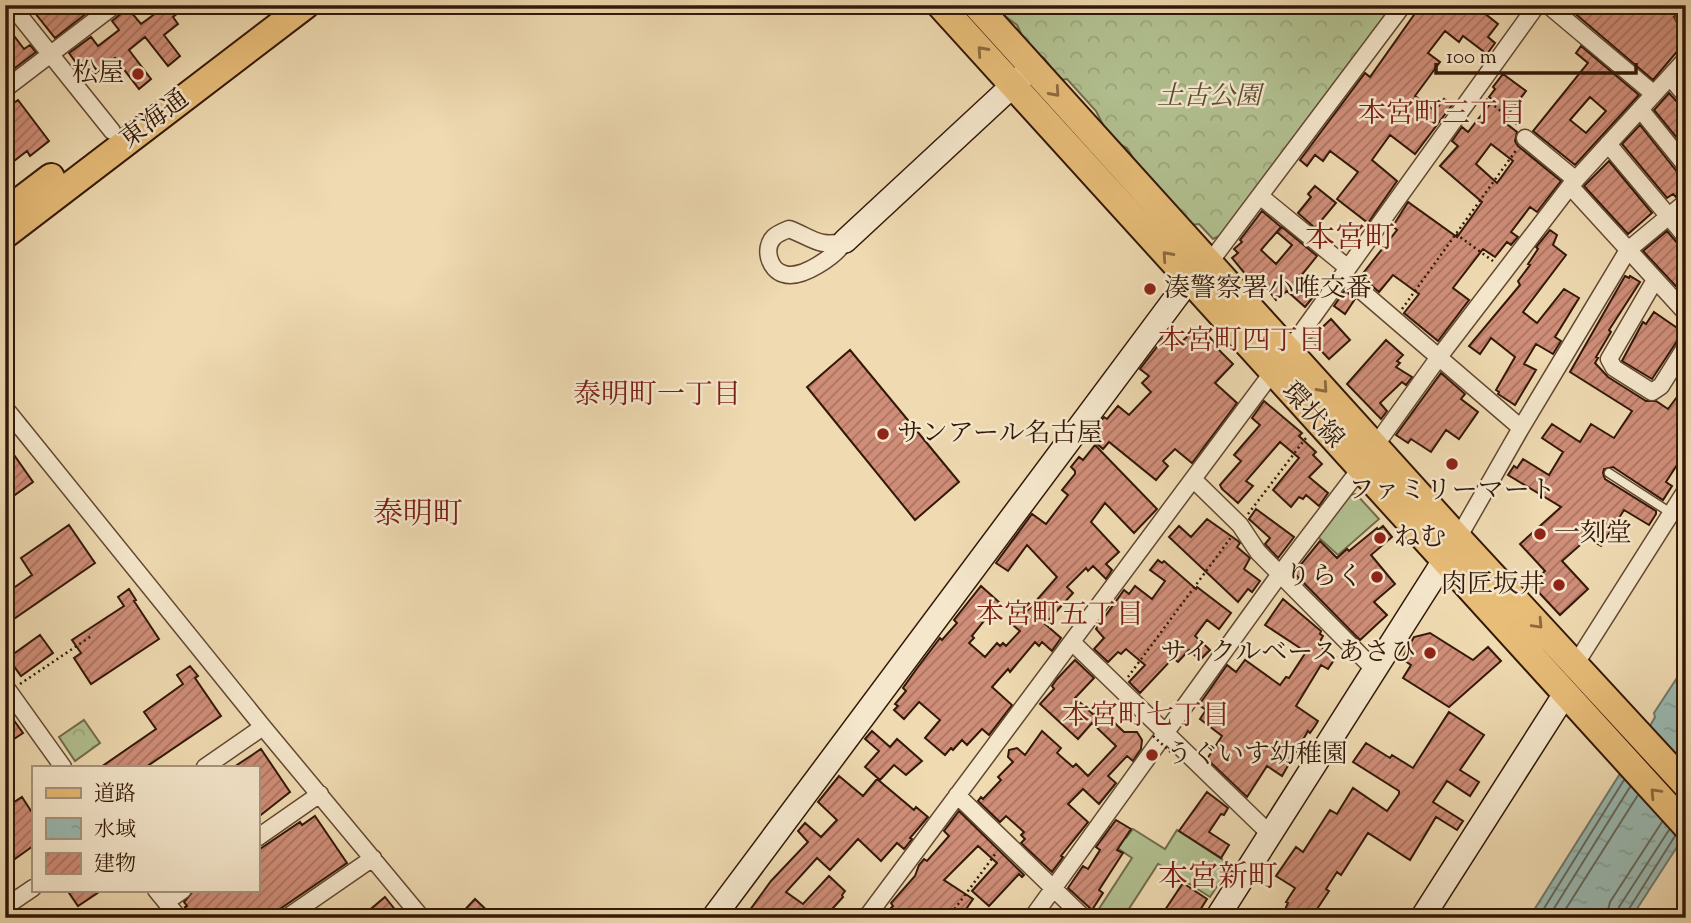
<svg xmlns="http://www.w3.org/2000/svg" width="1691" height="923" viewBox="0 0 1691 923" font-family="'Sorts Mill Goudy','Noto Serif JP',serif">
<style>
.forest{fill:url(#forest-crowns);stroke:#726c4c;stroke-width:2}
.garden{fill:#b2c191;stroke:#726c4c;stroke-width:2}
.water{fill:url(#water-ripples);stroke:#71796e;stroke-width:2}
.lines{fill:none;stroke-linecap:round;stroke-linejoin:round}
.shore{stroke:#66695d;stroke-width:2}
.building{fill:url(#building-hatch);stroke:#331808;stroke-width:2;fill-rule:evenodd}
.lane-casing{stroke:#624832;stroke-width:11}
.street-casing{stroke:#624832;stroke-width:19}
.secondary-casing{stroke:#331808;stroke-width:26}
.primary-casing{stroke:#331808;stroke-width:30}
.path{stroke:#331808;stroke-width:2.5;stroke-dasharray:2 3.5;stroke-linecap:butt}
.lane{stroke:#f5e7cc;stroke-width:8}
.street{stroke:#f5e7cc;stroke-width:16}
.secondary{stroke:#f5e7cc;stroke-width:23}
.primary{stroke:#e8bd78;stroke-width:26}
.path-bridge{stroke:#331808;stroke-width:2.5;stroke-dasharray:2 3.5;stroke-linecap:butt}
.oneway{stroke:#8e6a40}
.poi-dot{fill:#8f2418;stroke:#f5e7cc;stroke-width:2.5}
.labels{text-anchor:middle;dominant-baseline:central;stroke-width:5;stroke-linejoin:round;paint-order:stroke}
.poi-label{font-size:26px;fill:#331808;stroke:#f5e7cc;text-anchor:start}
.park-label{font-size:26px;font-style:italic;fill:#594b31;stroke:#f5e7cc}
.street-label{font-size:26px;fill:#331808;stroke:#f5e7cc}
.neighbourhood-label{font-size:28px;fill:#7a1f14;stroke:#f5e7cc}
.quarter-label{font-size:30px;fill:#7a1f14;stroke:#f5e7cc}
</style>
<defs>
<pattern id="forest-crowns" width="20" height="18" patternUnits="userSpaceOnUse" patternTransform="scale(1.75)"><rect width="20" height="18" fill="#b2c191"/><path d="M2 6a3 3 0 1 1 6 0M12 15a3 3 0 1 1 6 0" fill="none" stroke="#9aa57c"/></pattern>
<pattern id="water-ripples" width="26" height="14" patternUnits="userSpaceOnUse" patternTransform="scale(1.75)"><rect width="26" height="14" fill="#9abab2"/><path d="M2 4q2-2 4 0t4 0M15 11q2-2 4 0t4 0" fill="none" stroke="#859f98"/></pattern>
<pattern id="building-hatch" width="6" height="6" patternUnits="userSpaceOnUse" patternTransform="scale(1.75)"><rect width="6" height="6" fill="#d08e79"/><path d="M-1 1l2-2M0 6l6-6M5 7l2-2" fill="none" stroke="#a97361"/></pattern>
</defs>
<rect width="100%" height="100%" fill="#efdab1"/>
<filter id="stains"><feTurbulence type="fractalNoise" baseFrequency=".00286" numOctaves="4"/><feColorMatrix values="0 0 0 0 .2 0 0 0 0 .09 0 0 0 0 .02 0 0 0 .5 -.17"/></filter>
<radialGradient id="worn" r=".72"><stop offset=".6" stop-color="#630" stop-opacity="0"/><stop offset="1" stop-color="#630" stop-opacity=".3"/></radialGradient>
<path class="forest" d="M990,5H1396L1223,234L1213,239L1199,224L1190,225L1163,198L1152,179L1138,166L1127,148L1111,140L1096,111L1067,79L1060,80L1044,58L1029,50L1017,25Z
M84,720L100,743L75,761L59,737Z"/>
<path class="garden" d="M1356,494L1379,519L1338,555L1317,536L1349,495Z
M1108,826L1126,838L1133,829L1165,849L1177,830L1231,865L1210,897L1158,864L1123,918H1093L1132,858L1101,837Z"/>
<path class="water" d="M1686,664V833L1631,918H1529L1650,726L1655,717L1654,713Z"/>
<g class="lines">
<path class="shore" d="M1538,918L1624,780
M1548,918L1630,787
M1560,918L1638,795
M1606,918L1610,902L1662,822
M1617,918L1619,907L1669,830
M1626,918L1627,912L1675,836"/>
</g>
<path class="building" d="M46,5H97L55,38L35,13Z
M125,5L141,24L167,5H188L173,17L178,24L164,35L180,56L168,66L145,37L129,50L151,79L139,89L115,58L88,79L69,53L91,37L98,46L119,30L112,21L122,13Z
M1421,5H1445L1452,10L1456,5H1474L1498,24L1488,37L1495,43L1487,54L1463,36L1459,42L1445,31L1428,53L1440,62L1415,96L1435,111L1444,99L1452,105L1415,154L1390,135L1372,160L1397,181L1368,223L1337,199L1358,172L1330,151L1323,161L1315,155L1307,166L1300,160L1365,73L1370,77Z
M1565,5H1686L1674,17L1678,24L1686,22V41L1653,80Z
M5,24L24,49L30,45L36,52L15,68L12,65L5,70Z
M1581,46L1639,95L1575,165L1533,131L1588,63L1576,53ZM1590,97L1606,111L1586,133L1570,120Z
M1503,74L1526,91L1503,121L1517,132L1515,141L1518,146L1561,181L1537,212L1530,207L1511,232L1518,237L1511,245L1507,242L1495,257L1483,249L1453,288L1469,300L1438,341L1404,313L1419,294L1393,275L1379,292L1361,276L1397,230L1393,226L1408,202L1457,237L1475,212L1482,202L1440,166L1458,146L1452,141L1462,127L1468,132L1493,100L1489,97L1495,89L1493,87ZM1491,144L1513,161L1497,183L1476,164Z
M1669,93L1678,103L1686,106V149L1654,110Z
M18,100L49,141L30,156L27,151L5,168V109Z
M1640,125L1678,173L1686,176V192L1676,197L1673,194L1667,198L1622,144Z
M1609,161L1652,213L1628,234L1584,186Z
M1315,186L1336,203L1315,228L1298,213L1311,197L1308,194Z
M1262,211L1281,227L1261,250L1276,264L1292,245L1277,232L1282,227L1317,256L1301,276L1318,291L1305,307L1287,291L1276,300L1264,285L1261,288L1246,275L1232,258L1238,253L1234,249L1242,242L1240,240Z
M1550,230L1557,235L1553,245L1566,255L1523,312L1537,323L1564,289L1579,298L1555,337L1561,341L1553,354L1536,344L1524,364L1536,370L1515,405L1498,394L1499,392L1496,390L1515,357L1491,338L1480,354L1469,346L1520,285L1518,281L1530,265L1528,264L1538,249L1536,247Z
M1667,231L1678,244L1686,247V297L1643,251Z
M1625,276L1629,278L1630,276L1640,282L1609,330L1611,332L1596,357L1598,358L1595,363L1608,377L1646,401H1656L1668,409L1686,385V451L1666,482L1672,486L1663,500L1613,467L1604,469L1603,473L1605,479L1656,511V514L1649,525L1624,510L1601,546L1588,538L1562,561L1588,589L1560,615L1531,584L1545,571L1520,544L1561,507L1508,475L1514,466L1517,468L1523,459L1549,475L1563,452L1542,438L1552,424L1580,442L1591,424L1614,438L1632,411L1570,372Z
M1345,290L1355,299L1345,314L1334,306Z
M1654,312L1683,332L1652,379L1622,361L1643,322L1646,324Z
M1331,319L1350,340L1329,359L1310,339Z
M1200,326L1218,347L1217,348L1233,364L1215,383L1237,403L1192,463L1175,449L1163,461L1168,466L1156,480L1109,442L1103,449L1089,437L1104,417L1107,419L1118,406L1129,415L1151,392L1142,383L1149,376L1140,369L1163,339L1174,348Z
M1386,340L1403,355L1397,361L1400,363L1396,367L1412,377L1406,385L1402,382L1380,403L1387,411L1381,419L1347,384Z
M850,350L959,482L915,520L807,387Z
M1441,373L1465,394L1461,399L1478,412L1459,439L1446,430L1431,452L1411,439L1408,443L1396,435Z
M1264,401L1302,433L1299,436L1316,452L1313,455L1322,464L1309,477L1328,493L1319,506L1306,495L1303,499L1299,497L1291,507L1273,490L1299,458L1280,442L1246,481L1253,486L1238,503L1222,489L1220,485L1241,461L1234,455L1260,425L1252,418Z
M5,442L33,482L5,502Z
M1095,445L1157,509L1134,533L1105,503L1091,522L1119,552L1106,564L1112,570L1106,579L1093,566L1088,571L1086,568L1067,587L1073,593L1045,624L1061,638L1052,651L1042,642L1039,646L1035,642L1010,672L1008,669L992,687L1012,705L989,735L982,729L967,745L962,740L953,750L951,748L945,755L925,738L940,720L919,702L904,719L894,710L898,706L895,704L906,691L903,688L918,667L940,638L942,640L957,623L954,620L981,586L999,602L972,636L974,638L969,643L985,657L997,643L1000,646L1003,643L1006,646L1020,631L1014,626L1057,577L1027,545L1008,571L996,563L1032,514L1046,524L1068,495L1062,490L1075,474V471L1071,467L1079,457L1083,460Z
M1256,509L1294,537L1278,558L1265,544L1270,538L1249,519Z
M1207,519L1238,541L1240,543L1237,547L1250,558L1244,569L1260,581L1252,592L1248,589L1238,602L1169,537L1179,526L1191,537Z
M69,525L95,563L5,625V594L32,575L21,558Z
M1383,526L1392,537L1371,555L1395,584L1374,602L1387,615L1360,640L1294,573L1320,541L1337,558L1347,549L1349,551L1377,528L1378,530Z
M1158,560L1162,563L1164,561L1196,589L1197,587L1231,613L1219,629L1207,620L1195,636L1210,650L1200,660L1189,650L1178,662L1173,658L1140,693L1129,682L1145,665L1126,649L1121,654L1118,652L1108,662L1094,649L1104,638L1096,629L1124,590L1129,594L1135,586L1152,599L1165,581L1150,570Z
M129,589L136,600L134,601L159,639L91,684L74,658L81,653L72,640L124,606L118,597Z
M1283,599L1321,631L1320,634L1323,636L1318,645L1336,657L1328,669L1321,665L1296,706L1318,721L1315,726L1310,733L1308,731L1282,776L1267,766L1247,797L1207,759L1222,736L1200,719L1206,710L1199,705L1227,665L1236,672L1245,660L1280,685L1286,677L1289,678L1306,652L1265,625Z
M1430,633L1473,660L1488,647L1501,661L1449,707L1403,678L1411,665L1402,659L1414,637Z
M40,635L53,653L21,676L8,658Z
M1075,660L1094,678L1075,698L1094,715L1100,709L1124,732H1137L1142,740L1141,749L1133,761L1127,756L1108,776L1116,783L1099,804L1083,789L1068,804L1088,822L1061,856L1063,857L1052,872L1021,843L1025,839L1021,835L1024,832L1006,816L1000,822L978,801L981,797L983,799L1001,780L998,777L1013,762L1008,757L1009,750L1017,748L1025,755L1042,731L1061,748L1057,753L1073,767L1076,764L1088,776L1116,746L1092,723L1078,739L1040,704L1054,689L1052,686L1057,679Z
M190,666L198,676L195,678L221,716L146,767H101L156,729L144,712L183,684L177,675Z
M5,708L23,733L5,745Z
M1449,712L1484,735L1460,770L1479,782L1470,796L1447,781L1433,802L1463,821L1457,830L1436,817L1410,860L1368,833L1341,875L1337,872L1326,889L1329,891L1311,918H1281L1288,903L1286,902L1295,888L1276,876L1296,847L1303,852L1330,810L1337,814L1353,788L1387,811L1399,794V791L1353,762L1366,743L1390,758L1392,755L1413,768Z
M872,731L890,747L897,739L922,761L906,775L894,765L880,780L865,767L879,751L865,739Z
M261,749L290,792L257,818V767H234Z
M839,776L863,796L877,779L914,810L916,807L928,817L910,838L912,839L904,849L897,843L881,861L858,839L830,870L817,858L786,892L803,904L829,876L845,891L842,895L843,897L824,918H744L771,881L808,842L798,831L805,823L821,837L837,820L818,802Z
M1207,792L1228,808L1224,815L1221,814L1209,832L1229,845L1221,858L1179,831Z
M22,797L33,814V846L5,866V808Z
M959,811L1024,875L1022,877L1019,874L989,906L972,891L997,863L978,846L944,880L973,899L960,918H896L888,911L893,906L891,903L915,876L919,865L924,859L927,861L949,836L944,831Z
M315,816L347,863L280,909L275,918H193L185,907L187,906L184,902L193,891L257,890V851L300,822L302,825Z
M1116,820L1131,829L1117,850L1123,853L1099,890L1103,893L1092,910L1068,888L1083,866L1088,869L1100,850L1096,847Z
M1183,883L1207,899L1195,918H1177L1165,910Z
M67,890H102L78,906Z
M385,897L397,912L390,918H360Z
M475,899L495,918H457Z"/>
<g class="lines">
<defs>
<path id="lane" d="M1680,18L1686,12
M1609,473L1671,513"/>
<path id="street" d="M11,5L112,131
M1548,5L1654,94
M1670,77L1686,96
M5,89L115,5
M1640,109L1686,166
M1525,138L1576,180
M1608,144L1686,237
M1570,186L1686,313
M1260,196L1348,268
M789,229C811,237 820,249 845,241C836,256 801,280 784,274C769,270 763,248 774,237C777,234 784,231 789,229Z
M1210,262L1403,5
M1343,275L1521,428
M1655,280L1609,359L1614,368L1652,392L1661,386L1686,346
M5,408L263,727L422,918
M1375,446L1439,357L1570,186L1686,59
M1193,479L1240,525L1258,552L1375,670
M1458,538L1521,428L1628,250L1686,202
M1072,642L1270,834
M1575,665L1686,490
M5,686L63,767
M205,767L263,727
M957,795L1084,918
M257,838L320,794
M156,890L179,918
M166,902L183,890
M5,907L33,888
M286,918L373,858
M866,918L1289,350L1537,5
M1032,918L1280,574L1360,469"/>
<path id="secondary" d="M845,241L1025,74
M713,918L1189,280
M1217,918L1454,545
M1422,918L1565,694"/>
<path id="primary" d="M940,5L1686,826
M976,5L1458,538L1686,785
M5,212L51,177
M5,235L306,5"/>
</defs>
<use href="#lane" class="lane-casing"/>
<use href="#street" class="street-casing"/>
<use href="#secondary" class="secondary-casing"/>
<use href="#primary" class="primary-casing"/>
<path class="path" d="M1486,99L1519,126
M1456,234L1493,261
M1402,309L1517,149
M1248,514L1306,438
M5,665L11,673
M1128,677L1232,536
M20,684L93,635
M5,883L8,881
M948,918L996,853"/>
<use href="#lane" class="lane"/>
<use href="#street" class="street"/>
<use href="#secondary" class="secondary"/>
<use href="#primary" class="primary"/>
<path class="path-bridge" d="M1153,736L1173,754"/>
</g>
<defs><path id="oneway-chevron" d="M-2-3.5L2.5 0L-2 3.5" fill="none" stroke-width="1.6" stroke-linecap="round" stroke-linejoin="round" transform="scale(1.75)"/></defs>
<g class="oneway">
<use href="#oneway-chevron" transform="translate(982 51) rotate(-132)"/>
<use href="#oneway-chevron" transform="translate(1055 92) rotate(48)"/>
<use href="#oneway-chevron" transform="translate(1167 256) rotate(-132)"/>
<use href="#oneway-chevron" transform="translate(1323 388) rotate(48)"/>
<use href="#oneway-chevron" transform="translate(1538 624) rotate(47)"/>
<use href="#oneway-chevron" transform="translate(1655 793) rotate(-133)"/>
</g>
<g class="poi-dot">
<circle cx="138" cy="74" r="7"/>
<circle cx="1150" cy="289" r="7"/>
<circle cx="883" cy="434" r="7"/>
<circle cx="1452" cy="464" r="7"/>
<circle cx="1540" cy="534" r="7"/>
<circle cx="1380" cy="538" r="7"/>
<circle cx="1377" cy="577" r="7"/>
<circle cx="1559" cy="585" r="7"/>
<circle cx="1430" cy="653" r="7"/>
<circle cx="1152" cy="755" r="7"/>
</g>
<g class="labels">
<g class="poi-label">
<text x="124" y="74" text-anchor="end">松屋</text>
<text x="1164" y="289">湊警察署小唯交番</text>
<text x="897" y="434">サンアール名古屋</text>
<text x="1452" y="491" text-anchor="middle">ファミリーマート</text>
<text x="1554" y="534">一刻堂</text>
<text x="1394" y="538">ねむ</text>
<text x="1363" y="577" text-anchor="end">りらく</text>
<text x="1545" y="585" text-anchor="end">肉匠坂井</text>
<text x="1416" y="653" text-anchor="end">サイクルベースあさひ</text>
<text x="1166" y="755">うぐいす幼稚園</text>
</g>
<g class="park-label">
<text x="1209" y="97">土古公園</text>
</g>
<g class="street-label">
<text transform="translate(155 120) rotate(-37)">東海通</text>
<text transform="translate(1312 416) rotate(48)">環状線</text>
</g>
<g class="neighbourhood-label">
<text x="1442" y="115">本宮町三丁目</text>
<text x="1242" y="342">本宮町四丁目</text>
<text x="657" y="396">泰明町一丁目</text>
<text x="1060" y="616">本宮町五丁目</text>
<text x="1146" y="717">本宮町七丁目</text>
</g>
<g class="quarter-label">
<text x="1350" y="239">本宮町</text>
<text x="418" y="515">泰明町</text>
<text x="1218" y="878">本宮新町</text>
</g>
</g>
<rect width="1691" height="923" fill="none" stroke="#efdab1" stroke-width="28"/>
<rect x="7" y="7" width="1677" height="909" fill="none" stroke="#331808" stroke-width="3.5"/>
<rect x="14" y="14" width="1663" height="895" fill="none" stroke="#331808" stroke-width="2"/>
<rect x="32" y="766" width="228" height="126" fill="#f5e7cc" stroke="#a7947e" stroke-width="2"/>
<rect x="46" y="788" width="35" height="10" fill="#e8bd78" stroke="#a7947e" stroke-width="2"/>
<text x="94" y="800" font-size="21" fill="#331808">道路</text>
<rect x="46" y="818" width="35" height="21" fill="url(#water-ripples)" stroke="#a7947e" stroke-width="2"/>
<text x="94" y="836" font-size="21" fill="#331808">水域</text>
<rect x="46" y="853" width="35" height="21" fill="url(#building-hatch)" stroke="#a7947e" stroke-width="2"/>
<text x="94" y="870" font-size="21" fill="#331808">建物</text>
<path d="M1436 63v10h200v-10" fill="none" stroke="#331808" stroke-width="3.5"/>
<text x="1446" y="63" font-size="21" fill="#331808" stroke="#f5e7cc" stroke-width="5" paint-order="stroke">100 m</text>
<rect width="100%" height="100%" filter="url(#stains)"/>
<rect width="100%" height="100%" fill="url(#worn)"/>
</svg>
